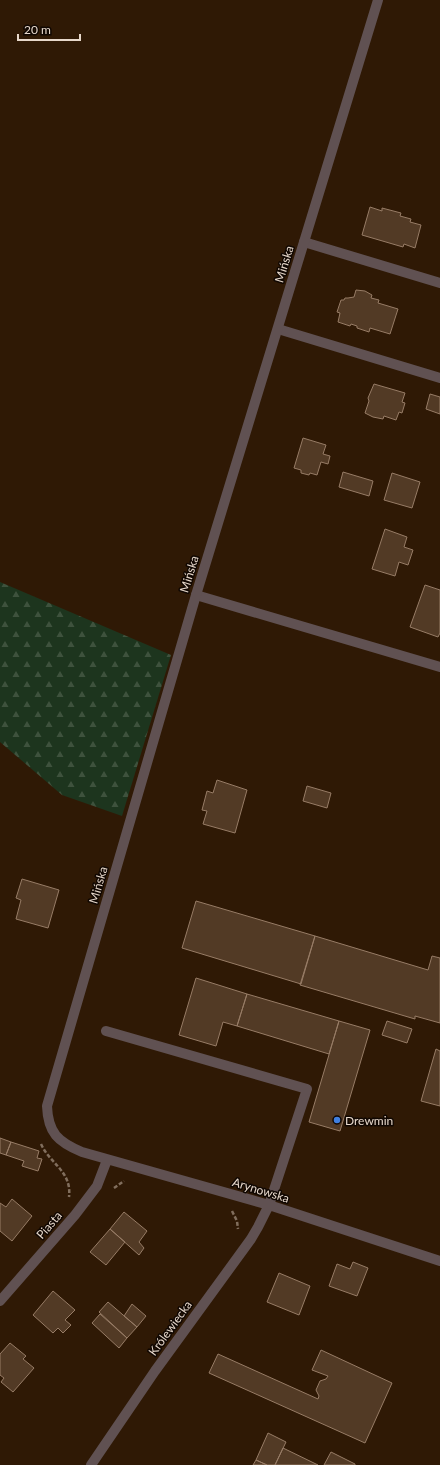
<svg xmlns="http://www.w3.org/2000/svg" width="440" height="1465" viewBox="0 0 440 1465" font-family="Lato,sans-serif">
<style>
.forest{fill:url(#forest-firs)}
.building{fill:#523a25;stroke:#977c66}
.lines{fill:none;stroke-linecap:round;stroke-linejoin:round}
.path{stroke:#816e5d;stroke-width:2.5;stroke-dasharray:4 2;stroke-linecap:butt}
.service{stroke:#605152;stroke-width:10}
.minor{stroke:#605152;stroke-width:10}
.shop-dot{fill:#3f7fe0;stroke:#100702;stroke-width:1.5}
.labels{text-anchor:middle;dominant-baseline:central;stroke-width:3;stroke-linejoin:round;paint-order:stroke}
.street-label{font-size:12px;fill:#e7d8cb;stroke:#100702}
.poi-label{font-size:12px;fill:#e7d8cb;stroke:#100702;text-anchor:start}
</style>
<defs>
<pattern id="forest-firs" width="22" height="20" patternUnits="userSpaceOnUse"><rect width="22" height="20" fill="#1d351e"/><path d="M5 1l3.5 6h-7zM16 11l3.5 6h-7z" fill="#3e523d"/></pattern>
</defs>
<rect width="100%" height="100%" fill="#2f1905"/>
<path class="forest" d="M0,582L171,655L122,816L62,795L0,742Z"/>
<path class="building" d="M370,207L382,211V208L401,213L400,216L411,219L410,222L421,225L415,248L404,244L403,247L362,235Z
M356,290L365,291L372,295L371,298L379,300L378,303L398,309L390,334L370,328L369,332L357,328V326L351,324L350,326L338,322L340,313L337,312L341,300H344L345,298H348L354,297Z
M374,384L405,393L402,402L405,403L402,413L399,412L396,420L384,416L383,419L373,417L365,413L369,401L368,398Z
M430,394L440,397V414L426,409Z
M303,438L326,445L323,454L330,456L328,464L321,462L317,475L310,473L309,475L301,473V470L294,468Z
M343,472L373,481L369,496L339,487Z
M392,473L420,482L412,508L384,500Z
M385,529L407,537L404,547L413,550L408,565L399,562L395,576L372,569Z
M425,585L440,590V633L438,637L410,627Z
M217,780L247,790L235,833L203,824L207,811L202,810L207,791L213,793Z
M307,786L331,793L327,808L303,801Z
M22,879L59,890L48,928L16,919L21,900L16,898Z
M196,901L315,936L301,984L182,948Z
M315,936L428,970L432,956L440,958V1023L415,1016V1019L300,985Z
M196,978L247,994L237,1026L223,1022L216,1046L179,1035Z
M247,994L339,1021L329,1054L237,1026Z
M339,1021L370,1030L340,1131L309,1122Z
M387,1021L412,1029L407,1043L382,1035Z
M436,1049L440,1051V1106L421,1101Z
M0,1138L11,1142L6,1155L0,1153Z
M11,1142L39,1151L37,1158L42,1159L38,1171L22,1166L24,1161L6,1155Z
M12,1199L32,1216L12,1241L0,1231V1203L6,1207Z
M124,1212L147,1231L139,1242L144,1248L139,1255L110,1229Z
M110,1229L125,1242L106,1265L90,1252Z
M353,1262L368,1268L357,1296L329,1286L337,1264L350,1269Z
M279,1273L310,1286L299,1315L267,1302Z
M53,1291L75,1310L65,1320L71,1325L63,1333L58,1328L53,1333L33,1315Z
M108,1302L137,1327L127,1338L99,1312Z
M132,1304L146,1316L137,1327L124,1316Z
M100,1314L127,1338L119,1348L92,1323Z
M10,1343L26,1356L23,1359L34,1368L13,1392L1,1382L4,1378L0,1375V1354Z
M321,1350L392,1383L365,1443L209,1373L218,1354L318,1399L319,1396L316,1390L320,1381L326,1379L328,1376L312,1370Z
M268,1433L286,1442L275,1465H267L256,1460Z
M283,1448L318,1465H275Z
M331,1452L355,1464V1465H324Z
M256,1460L267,1465H253Z"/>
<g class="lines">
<path class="path" d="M41,1144C50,1164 72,1171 69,1197
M114,1188L124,1181
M232,1211L237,1221L238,1229"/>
<path class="service" d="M304,242L440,283
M278,329L440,378
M196,595L440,667
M106,1031L307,1089L269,1205"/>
<path class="minor" d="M378,0L196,595L47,1106C48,1133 58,1142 82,1152L269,1205L440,1261
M0,1301L75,1215L97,1186L107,1160
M91,1465L155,1371L251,1239L258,1227L269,1205"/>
</g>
<circle class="shop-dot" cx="337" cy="1120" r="4"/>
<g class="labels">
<g class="street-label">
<text transform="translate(284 264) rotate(-73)">Mińska</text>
<text transform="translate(189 574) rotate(-73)">Mińska</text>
<text transform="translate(98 885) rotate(-74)">Mińska</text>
<text transform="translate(261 1190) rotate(17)">Arynowska</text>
<text transform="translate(49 1225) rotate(-49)">Piasta</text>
<text transform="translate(170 1328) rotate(-54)">Królewiecka</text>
</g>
<g class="poi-label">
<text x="345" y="1120">Drewmin</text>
</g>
</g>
<path d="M18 34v6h62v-6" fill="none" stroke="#e7d8cb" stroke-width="2"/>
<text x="24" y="34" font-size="12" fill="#e7d8cb" stroke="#100702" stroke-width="3" paint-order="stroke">20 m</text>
</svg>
